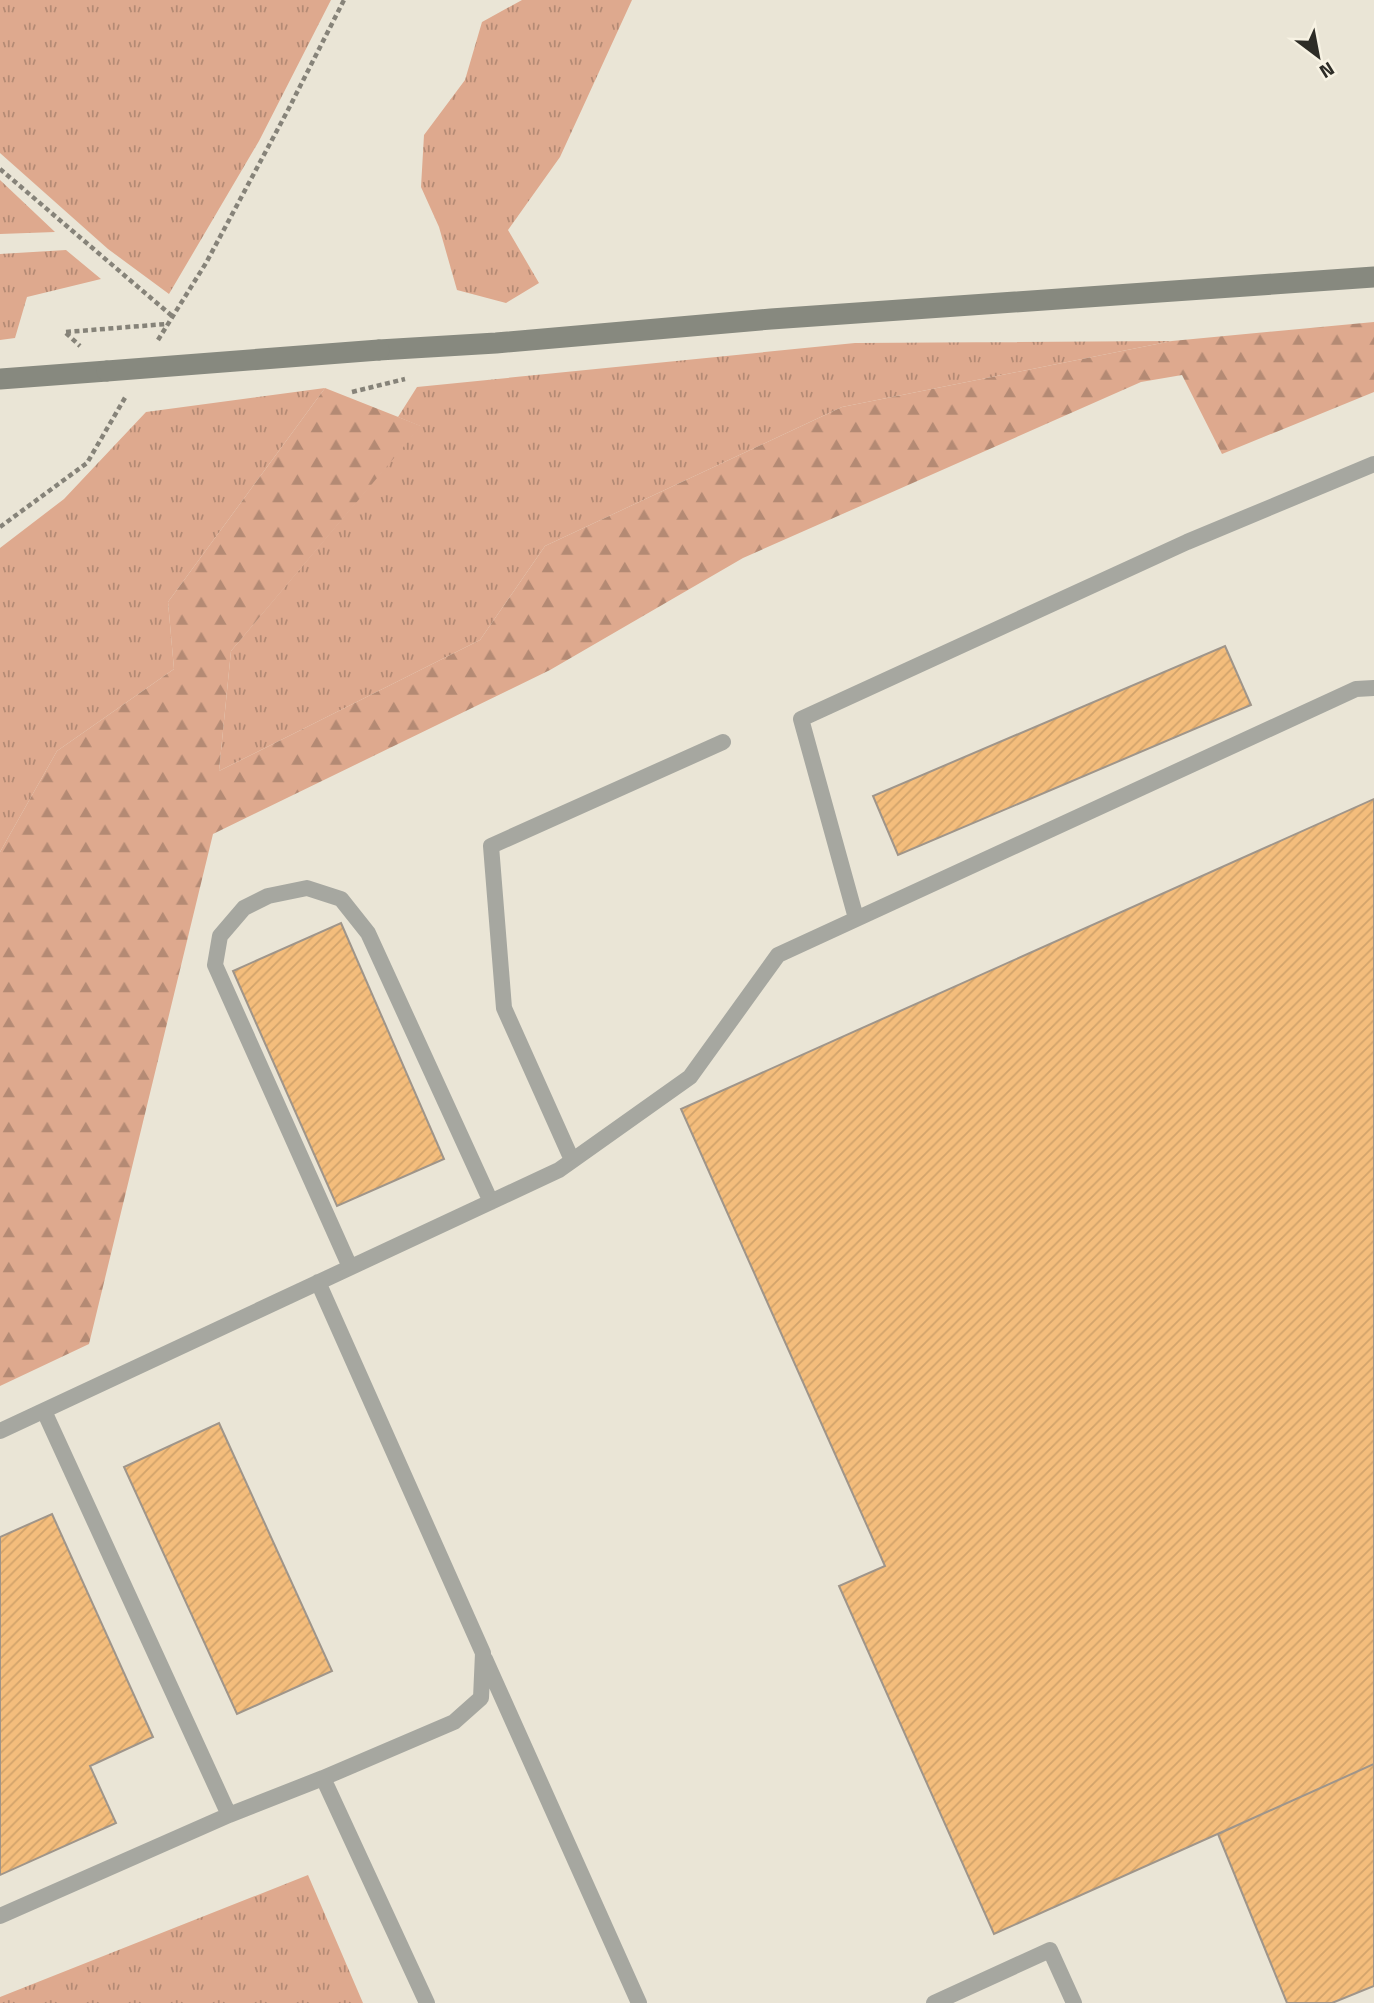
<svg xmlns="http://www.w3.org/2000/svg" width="1374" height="2003" viewBox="0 0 1374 2003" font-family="'Titillium Web',sans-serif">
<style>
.grass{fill:url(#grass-tufts)}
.forest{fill:url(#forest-firs)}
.building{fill:url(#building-hatch);stroke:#9f958a;stroke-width:2}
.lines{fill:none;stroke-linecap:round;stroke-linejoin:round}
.path{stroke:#868379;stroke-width:4.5;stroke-dasharray:5 3.5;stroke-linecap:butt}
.lane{stroke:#a6a7a0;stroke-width:16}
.secondary{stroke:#87897f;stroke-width:21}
.secondary-bridge{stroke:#87897f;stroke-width:21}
</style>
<defs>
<pattern id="grass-tufts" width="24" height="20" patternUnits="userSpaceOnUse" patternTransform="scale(1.75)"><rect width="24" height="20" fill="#dea98e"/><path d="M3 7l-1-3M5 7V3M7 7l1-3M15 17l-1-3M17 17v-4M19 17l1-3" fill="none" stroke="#b48a74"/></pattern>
<pattern id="forest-firs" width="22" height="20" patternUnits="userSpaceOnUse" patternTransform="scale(1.75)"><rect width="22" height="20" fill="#dea98e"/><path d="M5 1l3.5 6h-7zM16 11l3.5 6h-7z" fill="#b48a74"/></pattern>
<pattern id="building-hatch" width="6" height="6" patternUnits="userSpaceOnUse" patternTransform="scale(1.75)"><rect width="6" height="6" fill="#f4bd7c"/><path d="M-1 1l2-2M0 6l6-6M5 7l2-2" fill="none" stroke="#d2a36b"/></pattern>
</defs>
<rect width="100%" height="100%" fill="#eae5d6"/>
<path class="grass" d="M0,0H331L259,141L169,294L108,249L0,153Z
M522,0H632L560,157L508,230L539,283L506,303L457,290L439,227L421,187L424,135L465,80L482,22Z
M0,180L55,232L0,234Z
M66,250L101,279L27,297L15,338L0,340V254Z
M1172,341L842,407L545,546L480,640L219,771L231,651L420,426L398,417L417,387L855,343Z
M325,388L168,602L174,669L57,751L0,852V548L64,499L146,412Z
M308,1875L363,2003H0V1997Z"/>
<path class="forest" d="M1374,322V392L1222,454L1182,375L1141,382L743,558L550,670L213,834L89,1344L0,1386V852L57,751L174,669L168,602L325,388L421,426L231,651L219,771L480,640L545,546L842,407L1172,341Z"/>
<path class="building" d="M1225,646L1251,705L898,855L873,796Z
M1374,799V1764L994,1934L839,1586L885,1566L681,1109Z
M341,923L444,1159L337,1206L233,971Z
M219,1423L332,1671L237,1714L124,1467Z
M52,1514L153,1737L90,1766L116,1823L0,1875V1537Z
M1374,1764V1986L1332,2003H1287L1218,1834Z"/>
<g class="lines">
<path class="path" d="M0,169L172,316
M66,332L166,324
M66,333L80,346
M158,340L206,263L288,110L344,0
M352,392L405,379
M0,527L87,463L126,396"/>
<path class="lane" d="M856,918L801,719L1187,542L1374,464
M572,1160L504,1008L491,846L723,742
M350,1267L215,965L220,936L244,908L268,896L307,888L341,899L368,933L491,1202
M318,1282L483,1653L481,1698L454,1722L323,1778
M44,1411L229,1815
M0,1431L559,1170L690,1077L778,955L1356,689L1374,688
M485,1659L639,2003
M0,1916L229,1815L323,1778L427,2003
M934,2003L1050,1950L1074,2003"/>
<path class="secondary" d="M379,350L496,343L771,319L1374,277
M0,379L107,371"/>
<path class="secondary-bridge" d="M107,371L379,350"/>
</g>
<g transform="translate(1318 56) rotate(148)" stroke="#f7f2e3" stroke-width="5" paint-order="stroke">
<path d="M0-5L12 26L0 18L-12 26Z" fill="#2d2c26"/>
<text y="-10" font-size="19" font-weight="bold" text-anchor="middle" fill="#2d2c26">N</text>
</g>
</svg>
